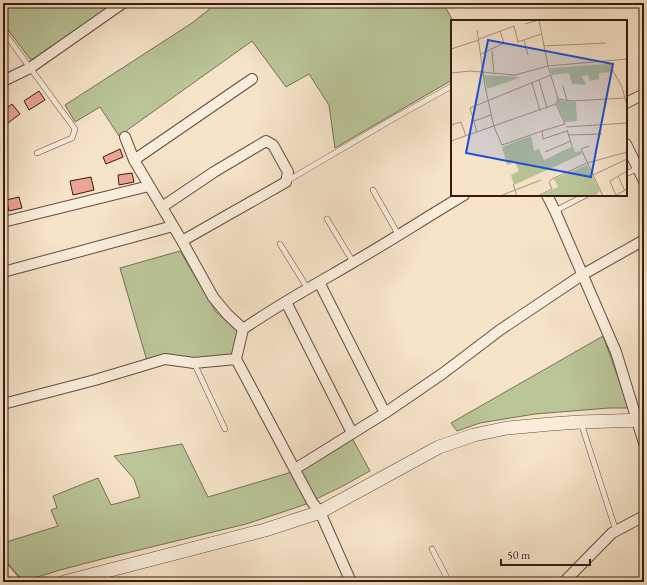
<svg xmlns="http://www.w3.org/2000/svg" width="647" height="585" viewBox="0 0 647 585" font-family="'EB Garamond',serif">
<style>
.green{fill:#bac598;stroke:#7a7053}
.building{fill:#eaa594;stroke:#3b1a0e}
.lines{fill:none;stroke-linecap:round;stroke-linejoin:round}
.service-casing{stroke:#6a4c3d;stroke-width:6}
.minor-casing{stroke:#6a4c3d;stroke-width:12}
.tertiary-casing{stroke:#6a4c3d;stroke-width:14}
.service{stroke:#f9eddc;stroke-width:5}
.minor{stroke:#f9eddc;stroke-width:10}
.tertiary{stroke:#f9eddc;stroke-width:13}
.inset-road{fill:none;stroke:#ab937e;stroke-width:1}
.view{fill:#1d4ed8;fill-opacity:0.15;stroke:#1d4ed8;stroke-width:2}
.inset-edge{fill:none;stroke:#3b1a0e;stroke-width:2}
</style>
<rect width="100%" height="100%" fill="#f6e4c9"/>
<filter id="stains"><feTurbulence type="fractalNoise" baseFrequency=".005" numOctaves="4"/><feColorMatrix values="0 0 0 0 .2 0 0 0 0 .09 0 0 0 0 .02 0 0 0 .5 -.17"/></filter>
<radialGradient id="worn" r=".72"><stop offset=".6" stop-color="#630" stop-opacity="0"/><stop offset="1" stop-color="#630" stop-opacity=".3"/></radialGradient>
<path class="green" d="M3,3H115L33,59H30L3,23Z
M217,3H390V4L392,3H443L453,21H452V80L335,148L329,105L309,74L286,87L252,41L119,136L100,107L75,122L65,105L192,23Z
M180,251L216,312L240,332L232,356L202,360L147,361L120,268Z
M603,336L629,408H609L535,414L480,423L457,431L451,423Z
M352,438L370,471L341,487L316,499L300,472Z
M182,444L208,497L292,472L309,503L286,511L246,524L102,559L60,570L21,582L3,560V543L58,526L51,510L57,508L53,496L98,478L111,505L140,497L134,479L114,456Z"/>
<path class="building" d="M39,91L45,100L29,110L24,101Z
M12,104L20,114L8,123L3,117V111Z
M120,149L123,157L106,164L103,157Z
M132,173L134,182L119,185L118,175Z
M91,177L94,190L73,195L70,181Z
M19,197L22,208L9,211L6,200Z"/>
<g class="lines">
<defs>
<path id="service" d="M3,31L75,129L72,138L37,153
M626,174L638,168
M287,181L398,116L452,86
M373,190L398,234
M555,211L586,195
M327,219L353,262
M280,244L308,289
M194,363L225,429
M581,423L616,531
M432,549L449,582"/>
<path id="minor" d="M3,81L30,68L123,3
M626,103L644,94
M125,137L134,160L182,241L213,297L227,314L243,329
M626,144L644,181
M134,160L252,79
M547,195L555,211L616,352L644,443
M162,207L214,172L266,141L273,145L288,172L286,182L182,241
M3,222L149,186
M3,272L74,253L173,226
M319,282L385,413
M286,302L352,433
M3,404L95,380L165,359L194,363L236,359
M295,469L385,413L442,374L500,330L582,275L644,240
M3,567L16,582
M351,582L320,512L312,502L236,359L243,329C278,305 316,284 352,263C390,241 427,217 464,195
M564,582L612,533L644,516"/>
<path id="tertiary" d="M64,582L265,530L320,512L439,447L474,435L507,428L551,424L580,422L644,420"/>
</defs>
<use href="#service" class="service-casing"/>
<use href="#minor" class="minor-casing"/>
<use href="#tertiary" class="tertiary-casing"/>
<use href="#service" class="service"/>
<use href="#minor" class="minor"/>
<use href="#tertiary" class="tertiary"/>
</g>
<g transform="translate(451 20)">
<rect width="176" height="176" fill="#f6e4c9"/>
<path d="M157,44L162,52L148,53V59L139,61L137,55L131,56L135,65L121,64L118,53L101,55L99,48ZM33,55L68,57V58L36,69ZM107,80L125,82L126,101L114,102L106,84ZM80,116L83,131L88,129L93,140L122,126L124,132L130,131L131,134L63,165L60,155L68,151L64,142L56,145L51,127ZM136,145L149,171L144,176H88L107,167L103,159Z" fill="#bac598"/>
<path class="inset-road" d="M74,4L88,0M26,10L34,66L43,107L51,125L91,111M28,19L63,6L67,22L90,14M73,20L77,35M92,26L155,23M0,29L28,20M41,31L43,54M30,34L53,23L49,11M157,42L171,67L176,86M0,53L19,51L64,55L97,46L176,39M88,60L96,88M81,63L89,91M112,66L116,80M107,79L121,81L174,78M105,84L114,104M23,101L40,95M114,104L91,111L92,119L116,111M0,105L10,102L15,116M115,107L176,103M116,110L121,126M26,112L19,88L100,55M118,115L151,114M0,121L105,84L107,79L97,46L88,0M138,126L130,129L152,176M94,132L120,121M142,155L176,139M167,156L174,171M62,164L66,176M165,175L176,169M49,176L90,160M86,176L101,169L98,162L101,159L136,143L176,132M165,176L159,161L176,151"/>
<path class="view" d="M37,20L162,44L140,157L15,133Z"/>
<rect width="176" height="176" class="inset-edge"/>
</g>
<rect width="647" height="585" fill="none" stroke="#f6e4c9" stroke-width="16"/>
<rect x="4" y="4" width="639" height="577" fill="none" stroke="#3b1a0e" stroke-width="2"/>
<rect x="8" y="8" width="631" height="569" fill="none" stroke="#3b1a0e"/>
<path d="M501 559v6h89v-6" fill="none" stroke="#3b1a0e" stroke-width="2"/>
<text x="507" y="559" font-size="12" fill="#3b1a0e" stroke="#f9eddc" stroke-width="3" paint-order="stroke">50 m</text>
<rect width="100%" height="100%" filter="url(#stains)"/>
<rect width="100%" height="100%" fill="url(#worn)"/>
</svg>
